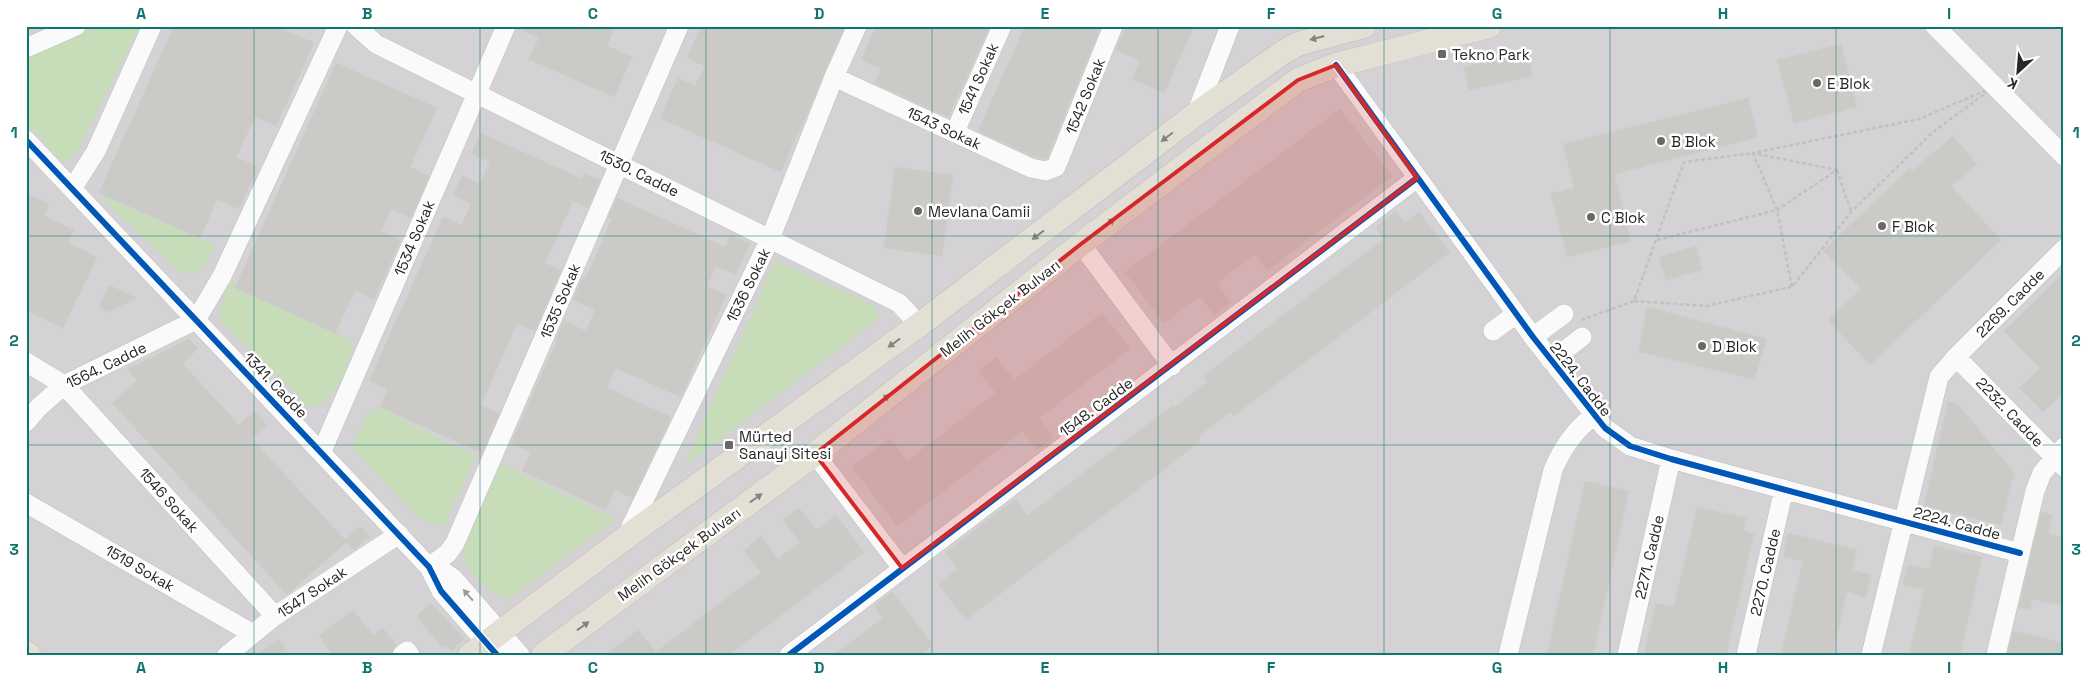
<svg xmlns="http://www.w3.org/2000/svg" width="2090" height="681" viewBox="0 0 2090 681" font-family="'Space Grotesk',sans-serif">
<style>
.industrial{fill:#d5d2d5}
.green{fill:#c7ddba}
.building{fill:#cccac7;stroke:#cfcdca}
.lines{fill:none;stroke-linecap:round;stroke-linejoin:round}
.minor-casing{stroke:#bfbdbe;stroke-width:20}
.major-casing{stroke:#bebdbc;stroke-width:25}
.path{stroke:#c2c1c1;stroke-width:2.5;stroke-dasharray:4 2.5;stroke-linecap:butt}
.minor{stroke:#fbfafa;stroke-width:19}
.major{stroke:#e3dfd4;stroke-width:24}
.cycleway-casing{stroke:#fff;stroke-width:9}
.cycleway{stroke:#0057b8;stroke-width:6}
.oneway{fill:#85837e}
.oneway2{fill:#9c9b9b}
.marked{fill:#d62828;fill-opacity:0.2;stroke:#d62828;stroke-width:4;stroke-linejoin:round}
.grid{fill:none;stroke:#0f766e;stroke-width:1;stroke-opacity:0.55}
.poi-dot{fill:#696867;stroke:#fff;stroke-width:2}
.labels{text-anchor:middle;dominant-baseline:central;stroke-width:5;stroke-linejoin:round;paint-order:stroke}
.poi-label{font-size:15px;fill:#272727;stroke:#fff;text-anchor:start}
.street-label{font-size:15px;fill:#272727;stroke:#fff}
.neatline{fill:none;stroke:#0f766e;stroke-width:2}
.grid-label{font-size:16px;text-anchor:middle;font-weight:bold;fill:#0f766e}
</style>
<rect width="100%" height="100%" fill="#e4e1de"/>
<path class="industrial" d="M26,26H2064V655H26Z"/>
<path class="green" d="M93,26H140L78,151L68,160H61L55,156L26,120V54Z
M97,194L215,245C209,263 201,277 180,272Z
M775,261L874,305L879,318L684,467Z
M229,281L355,342C348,361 336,410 310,407L223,324L219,308Z
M377,406L476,457L445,524L432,525L418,517L352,448L368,411L374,413Z
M499,463L616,519L509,599C495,597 477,580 468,568C463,562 463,553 463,545Z"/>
<path class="building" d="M174,26H276L314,43L276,126L255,117L236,157L258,167L239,209L217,199L200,238L99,193Z
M517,26H615L607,46L632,57L614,97L529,59L539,38L517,28Z
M701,26H845L781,172L660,118L678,78L695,86L705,66L687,58Z
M876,26H990L948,117L874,83L881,69L861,60Z
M1025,26H1101L1047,158L1045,159L1035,157L978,131Z
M1126,26H1194L1164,93L1132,79L1140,61L1116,50Z
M1841,44L1857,107L1794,123L1777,60Z
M1528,53L1533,76L1469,90L1464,67Z
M336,63L437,108L410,167L429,176L411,218L391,209L381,231L401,240L374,299L355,291L335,333L235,288Z
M1748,98L1758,137L1614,174L1631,241L1567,257L1551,194L1574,188L1563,144Z
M1340,109L1392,176L1267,271L1255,254L1217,283L1231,303L1214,315L1200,296L1164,323L1125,272Z
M481,133L582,179L585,174L600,180L588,208L573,201L545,263L561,270L535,331L517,323L481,405L499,414L482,453L380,407L388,389L369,381L443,217L462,225L471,204L453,195L462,176L480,184L490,162L471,154Z
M1953,136L1977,164L1951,186L2001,240L1870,365L1828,320L1861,289L1823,251L1910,168L1912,171Z
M895,167L953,175L942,256L884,248Z
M26,193L49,204L44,216L74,230L68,243L97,257L63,328L26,310Z
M617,198L725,247L730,235L750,244L736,274L716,266L707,286L726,295L681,397L616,368L607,388L671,417L633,498L615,490L606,510L522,471L531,452L511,443L557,341L555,340L564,321L586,331L595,310L573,300L582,279L585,280L612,219L608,217Z
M1396,211L1405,223L1419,212L1450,252L1234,416L1230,412L1198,437L1201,441L966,620L938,584L958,569L945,553L1015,499L1028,515L1173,405L1175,407L1207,382L1203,376L1384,239L1375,227Z
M1696,246L1702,270L1666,280L1659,257Z
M2064,272V392L2043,412L2019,388L2040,368L2004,331Z
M109,285L136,298L109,312L99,307Z
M1647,307L1767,339L1754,379L1639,352Z
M1102,313L1130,349L1039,418L1053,437L1037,450L1023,431L897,526L852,467L890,438L907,461L996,393L979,371L996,357L1014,380Z
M189,339L198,349L182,363L239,425L254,411L267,425L252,439L345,540L360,526L370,536L354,550L346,542L287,595L112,403L137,380L128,369Z
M1948,402L1958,404L2014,473L2001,525L1924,506Z
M1585,481L1629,491L1593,655H1547Z
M1697,507L1746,518L1743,531L1754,534L1726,655H1644L1656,603L1674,607Z
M799,508L816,530L836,515L864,552L729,655H606L638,630L656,652L761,572L744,550L761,536L778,559L800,542L783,520Z
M2041,512L2052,515L2048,534L2064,538V606L2032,599L2030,610L2019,607Z
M1788,533L1857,550L1852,570L1871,575L1866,597L1847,592L1832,655H1781L1803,561L1783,557Z
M1934,546L1982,557L1960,655H1909L1924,590L1903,585L1908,565L1929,569Z
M892,592L933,645L921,655H834L883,618L874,606Z
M431,603L464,639L451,651L446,645L442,648L417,616Z
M353,610L373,635L383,628L396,645L391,655H333L319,636Z
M2013,631L2064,643V655H2018L2008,652Z
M278,639L286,649L277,655H257Z"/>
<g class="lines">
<defs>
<path id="minor" d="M356,26L376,44L899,303L919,325
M1935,26L2064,156
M26,48L76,26
M1336,65L1533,337L1605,428L1630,446L1671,459L2020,553
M834,77L1031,168L1046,171L1056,167L1113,26
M1196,114L1230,26
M955,132L1002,26
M26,140L429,567L441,591L497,655
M72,189L96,151L152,26
M1081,244L1172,366
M1493,331L1516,314
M1533,337L1564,314
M1956,357L2064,467
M1551,361L1582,337
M26,362L64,385L275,616
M26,422L39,407L64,385L196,320L222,276L338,26
M322,451L506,26
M815,454L902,568
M26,503L253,634
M626,537L770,239L834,77L857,26
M429,567L448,553L455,543L679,26
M429,567L443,571L453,578L520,655
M227,655L275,616L399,534
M402,655L407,651L410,655
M789,655L1417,178
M1508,655L1553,470C1563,447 1574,431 1594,415
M1627,655L1671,459
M1746,655L1784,489
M1871,655L1939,377L1956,357L2064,249
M1996,655L2035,491L2042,473L2064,447"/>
<path id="major" d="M26,653L29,655
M470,655L625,538L919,325L1196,114L1282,53L1298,44L1364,26
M543,655L815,454L1081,244L1298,80L1336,65L1489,26"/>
</defs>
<use href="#minor" class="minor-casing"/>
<use href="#major" class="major-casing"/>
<path class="path" d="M1994,87L1933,132L1851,212L1792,287L1777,210L1837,170L1753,153L1919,119Z
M1837,170L1851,212
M1657,240L1777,210L1753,153L1684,162L1634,301L1706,306L1791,287
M1581,320L1634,301"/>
<use href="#minor" class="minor"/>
<use href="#major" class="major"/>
<defs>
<path id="cycleway" d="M1336,65L1533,337L1605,428L1630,446L1671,459L2020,553
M26,140L429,567L441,591L497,655
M789,655L1417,178"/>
</defs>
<use href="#cycleway" class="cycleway-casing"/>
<use href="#cycleway" class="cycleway"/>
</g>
<defs><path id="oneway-solid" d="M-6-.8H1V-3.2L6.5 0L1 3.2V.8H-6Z" transform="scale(1.25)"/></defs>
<g class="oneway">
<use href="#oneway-solid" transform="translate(1317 38) rotate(165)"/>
<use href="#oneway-solid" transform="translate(1167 137) rotate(143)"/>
<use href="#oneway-solid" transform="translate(1109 223) rotate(-37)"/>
<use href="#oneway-solid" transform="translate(1038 235) rotate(143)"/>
<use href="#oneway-solid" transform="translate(894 343) rotate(144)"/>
<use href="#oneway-solid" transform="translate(884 399) rotate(-38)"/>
<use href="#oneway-solid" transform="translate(756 498) rotate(-36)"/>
<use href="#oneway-solid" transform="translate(583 626) rotate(-36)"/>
</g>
<use class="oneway2" href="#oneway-solid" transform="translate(468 595) rotate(-131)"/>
<path class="marked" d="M1336,65L1417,178L902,568L815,454L1081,244L1298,80Z"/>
<path class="grid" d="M254,26V655M480,26V655M706,26V655M932,26V655M1158,26V655M1384,26V655M1610,26V655M1836,26V655M26,236H2064M26,445H2064"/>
<g class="poi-dot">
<rect x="1437" y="49" width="10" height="10" rx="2.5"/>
<circle cx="1817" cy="83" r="5"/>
<circle cx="1661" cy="141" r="5"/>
<circle cx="918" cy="211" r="5"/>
<circle cx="1591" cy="217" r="5"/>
<circle cx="1882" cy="226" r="5"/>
<circle cx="1702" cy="346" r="5"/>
<rect x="724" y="440" width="10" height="10" rx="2.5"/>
</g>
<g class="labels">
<g class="poi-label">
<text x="1452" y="54">Tekno Park</text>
<text x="1827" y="83">E Blok</text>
<text x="1671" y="141">B Blok</text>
<text x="928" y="211">Mevlana Camii</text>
<text x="1601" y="217">C Blok</text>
<text x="1892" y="226">F Blok</text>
<text x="1712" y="346">D Blok</text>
<text x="739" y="436">Mürted<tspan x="739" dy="17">Sanayi Sitesi</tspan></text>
</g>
<g class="street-label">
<text transform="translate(978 79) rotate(-66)">1541 Sokak</text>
<text transform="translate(1085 96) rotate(-68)">1542 Sokak</text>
<text transform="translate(944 128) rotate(25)">1543 Sokak</text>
<text transform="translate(639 173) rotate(26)">1530. Cadde</text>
<text transform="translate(414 238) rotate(-67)">1534 Sokak</text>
<text transform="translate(748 285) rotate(-64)">1536 Sokak</text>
<text transform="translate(560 301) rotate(-67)">1535 Sokak</text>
<text transform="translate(2010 303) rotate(-45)">2269. Cadde</text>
<text transform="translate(1000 308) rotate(-38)">Melih Gökçek Bulvarı</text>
<text transform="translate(106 365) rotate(-26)">1564. Cadde</text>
<text transform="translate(1581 379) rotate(52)">2224. Cadde</text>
<text transform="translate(276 385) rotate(46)">1341. Cadde</text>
<text transform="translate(1096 407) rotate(-37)">1548. Cadde</text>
<text transform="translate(2010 412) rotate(46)">2232. Cadde</text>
<text transform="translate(169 500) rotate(48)">1546 Sokak</text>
<text transform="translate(1957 523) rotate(15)">2224. Cadde</text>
<text transform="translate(679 554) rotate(-36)">Melih Gökçek Bulvarı</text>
<text transform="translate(1649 557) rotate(-77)">2271. Cadde</text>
<text transform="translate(140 568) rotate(30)">1519 Sokak</text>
<text transform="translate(1765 572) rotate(-77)">2270. Cadde</text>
<text transform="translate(312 592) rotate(-34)">1547 Sokak</text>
</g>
</g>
<rect width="2090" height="681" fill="none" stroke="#ffffff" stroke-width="55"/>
<g transform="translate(2018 72) rotate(206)" stroke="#ffffff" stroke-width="4" paint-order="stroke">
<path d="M0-4L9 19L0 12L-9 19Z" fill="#272727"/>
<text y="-8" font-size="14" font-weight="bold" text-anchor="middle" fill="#272727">K</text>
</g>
<rect x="28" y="28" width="2034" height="626" class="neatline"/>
<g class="grid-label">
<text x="141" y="19">A</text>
<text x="367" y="19">B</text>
<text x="593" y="19">C</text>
<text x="819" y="19">D</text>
<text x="1045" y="19">E</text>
<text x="1271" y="19">F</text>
<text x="1497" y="19">G</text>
<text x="1723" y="19">H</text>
<text x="1949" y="19">I</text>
<text x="14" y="138">1</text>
<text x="2076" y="138">1</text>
<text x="14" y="346">2</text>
<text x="2076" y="346">2</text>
<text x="14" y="555">3</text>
<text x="2076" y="555">3</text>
<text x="141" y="673">A</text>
<text x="367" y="673">B</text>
<text x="593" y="673">C</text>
<text x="819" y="673">D</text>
<text x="1045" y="673">E</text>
<text x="1271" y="673">F</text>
<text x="1497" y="673">G</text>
<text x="1723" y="673">H</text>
<text x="1949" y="673">I</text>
</g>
</svg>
